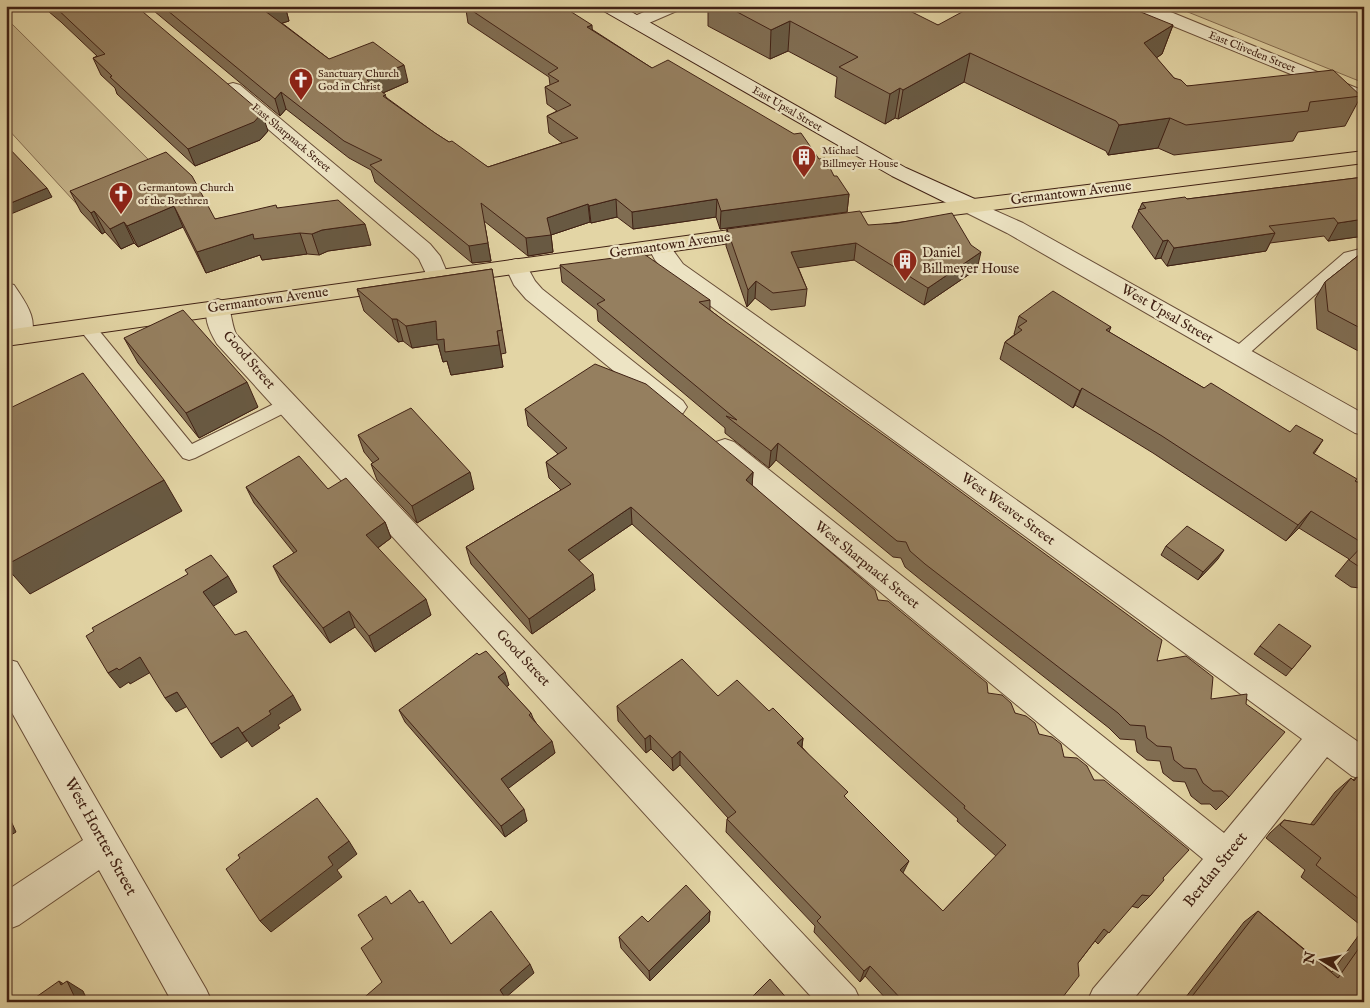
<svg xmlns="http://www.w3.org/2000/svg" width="1370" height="1008" viewBox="0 0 1370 1008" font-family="'IM FELL English',serif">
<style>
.green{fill:#c7b68c;stroke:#846c50}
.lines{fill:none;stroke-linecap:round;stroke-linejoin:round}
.lane-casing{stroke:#694e38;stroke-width:2}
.street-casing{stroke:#694e38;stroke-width:2}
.secondary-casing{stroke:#402114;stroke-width:2}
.primary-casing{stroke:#402114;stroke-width:2}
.lane{fill:#ede4c4;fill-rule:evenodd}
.street{fill:#ede4c4;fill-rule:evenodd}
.secondary{fill:#ede4c4;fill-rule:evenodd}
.primary{fill:#e3d5a5;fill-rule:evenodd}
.wall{fill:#806d52;stroke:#402114}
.shaded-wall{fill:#685942;stroke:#402114}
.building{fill:#957f5f;stroke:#402114}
.labels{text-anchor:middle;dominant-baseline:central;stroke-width:4.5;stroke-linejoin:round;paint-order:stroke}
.far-street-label{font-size:11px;fill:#402114;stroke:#ede4c4}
.far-poi-label{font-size:11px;fill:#402114;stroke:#ede4c4;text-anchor:start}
.street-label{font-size:14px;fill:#402114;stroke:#ede4c4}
.poi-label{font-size:14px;fill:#402114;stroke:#ede4c4;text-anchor:start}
.near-street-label{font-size:16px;fill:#402114;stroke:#ede4c4}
</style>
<rect width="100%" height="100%" fill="#e3d5a5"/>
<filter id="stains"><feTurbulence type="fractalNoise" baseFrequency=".004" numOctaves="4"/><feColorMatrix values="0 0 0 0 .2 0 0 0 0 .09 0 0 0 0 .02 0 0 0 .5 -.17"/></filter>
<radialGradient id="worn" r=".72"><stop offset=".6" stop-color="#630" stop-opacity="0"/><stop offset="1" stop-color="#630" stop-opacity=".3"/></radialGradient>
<path class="green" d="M1173,6H1364V83Z
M6,18L166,177L84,212L6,127Z"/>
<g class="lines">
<defs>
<path id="lane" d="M1364,248V258L1354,260L1244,358L1238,360L1232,358L1230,354L1232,350L1344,253Z
M86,321L92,322L192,444L282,400L288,398L294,400L297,404L294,408L195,458L189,460L183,458L80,330L78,326L80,322Z"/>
<path id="street" d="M658,6H681L679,10L642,26L636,27L630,26L627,22L630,18Z
M1132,6H1156L1364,91V104L1134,10Z
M233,83L240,85L430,244L440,256L449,277L446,282L438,284L430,282L419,259L414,254L226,93L224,89L226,85Z
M969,199L1023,223L1364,414V435L1355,433L1007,233L961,210L958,205L961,200Z
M659,240L667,242L683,264L1364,746V780L1352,776L1327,757L1239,869L1131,1002H1087L1093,989L1203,859L716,456L712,449L716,442L725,439L734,442L1224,833L1302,739L667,274L655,260L648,247L651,242Z
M516,259L524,261L535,281L542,289L683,401L687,407L683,413L674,416L665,413L526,299L514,285L505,266L508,261Z
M6,283L14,285C25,302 41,321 28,342L20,344L12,342C6,332 12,324 9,314C6,302 6,295 6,283Z
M218,299L226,302C232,311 231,323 236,334L855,989L861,1002H816L217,344C210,332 201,315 210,302Z
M6,659L17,662L206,989L212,1002H172L99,870L19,925L6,930V891L83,840L6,702Z"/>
<path id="secondary" d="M600,6H621L906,168L977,200L980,205L977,210L969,211L961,210L892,176L602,10Z"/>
<path id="primary" d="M1364,151V163L827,231L819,229L816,224L819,219L827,217Z
M765,225L773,227L776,232L773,237L6,346V330Z"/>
</defs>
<use href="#lane" class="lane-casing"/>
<use href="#street" class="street-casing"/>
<use href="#secondary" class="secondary-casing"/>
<use href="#primary" class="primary-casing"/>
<use href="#lane" class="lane"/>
<use href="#street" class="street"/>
<use href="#secondary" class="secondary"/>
<use href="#primary" class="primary"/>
</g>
<path class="wall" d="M42,6H136L268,131L260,140L195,166L117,94L115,88L101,75L93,58L97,56L61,22Z
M148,6H285L289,21L282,23L329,59L408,82L383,93L387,98L435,133L488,167L562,143L549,133L547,116L557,111L547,104L545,87L550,85L549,77L468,23L466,10L458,6H562L593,30L652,68L819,159L834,176L849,194L847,212L720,229L716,217L633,229L617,217L591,223L590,222L551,235L553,252L528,256L484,221L491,261L472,263L375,182L371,170L349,158L286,109L280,116Z
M708,6H818L820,7L938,25H1173L1162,54L1156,58L1174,78L1187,86L1361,96L1345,126L1298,132L1293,141L1174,155L1158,148L1108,155L1106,151L964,82L898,119L895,118L885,124L835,97L837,77L788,51L770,59L708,26Z
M1364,177V236L1328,241L1324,236L1270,243L1266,251L1167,266L1161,258L1155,259L1132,227L1142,203L1187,199Z
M70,191L215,219L277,208L371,245L328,251L319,255L307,254L262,260L260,255L206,273L183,227L138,247L134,243L121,249L105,232L102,234L81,212Z
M868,225L977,269L924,305L854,260L798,267L807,289L805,306L771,310L755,298L747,307L726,246L727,229Z
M1364,251V354L1317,329L1315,299L1325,282Z
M560,265L710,300V310L1157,661L1211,699L1229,797L1216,810L1210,804H1201L1191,796L1185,782L1173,781L1163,773L1160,761L1147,760L1137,752L1135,740L1120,739L1109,728L921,580L905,567L901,558L893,557L776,460L769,468L725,433V428L598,321L597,310L562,282Z
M492,269L506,353L501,354L503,367L451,375L447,361L443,362L438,344L412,348L403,341L398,342L364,311L357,289Z
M1019,316L1111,327L1109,332L1204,388L1290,432L1323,440L1314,454L1364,486V590L1360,588L1351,587L1335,576L1349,559L1299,528L1286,541L1153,453L1075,405L1073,408L1000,359L1005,342L1015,334H1014Z
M124,338L258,407L199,438L138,363Z
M525,409L753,472L752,485L878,600L988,693L1015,713L1039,734L1064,757L1094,780L1163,878L1150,896L1138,908L1131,906L1098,944L1095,941L1078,963L1059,1002H889L865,976L860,982L814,932L815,926L726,832L727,819L728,818L680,765L673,771L651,749L646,753L618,721L617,706L718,696L769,711L803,738L802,747L846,798L903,873L943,911L996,856L957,821L958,819L632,524L579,560L595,590L532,634L471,564L466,547L561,490L549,478L546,462L558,454L528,426Z
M358,435L474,489L417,523L377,480L371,464L373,463L364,452Z
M246,487L328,489L385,522L391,538L378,548L431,615L375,652L355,627L330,643L281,582L273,566L294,553L254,503Z
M1166,546L1218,559L1198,580L1161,555Z
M1260,646H1311L1286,676L1254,654Z
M509,685L506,687L531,713L533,718L555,753L508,788L527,821L505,837L405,722L399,710Z
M1357,777L1364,782V1002H1182L1244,922L1258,911L1332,972L1364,928L1301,877L1305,870L1266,838L1270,833L1284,820L1310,825L1335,792L1351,778L1353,780Z
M710,911L709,922L650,981L621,948L619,937L648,922Z"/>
<path class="shaded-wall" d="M278,6H285L289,21L270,27L265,11Z
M790,21L788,51L770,59L771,30Z
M592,25L593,42L587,27Z
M1173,25L1162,54L1134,73L1144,43Z
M970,53L964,82L898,119L903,90Z
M404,65L408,82L371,98L367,80Z
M900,88L895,118L885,124L890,94Z
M281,92L286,109L280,116L275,99Z
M262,113L268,131L260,140L195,166L188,149Z
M1170,118L1158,148L1108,155L1119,125Z
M47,188L52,197L6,216V205Z
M849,194L847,212L720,229L721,211Z
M616,199L617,217L591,223L589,206Z
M717,199L716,217L633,229L632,212Z
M588,204L590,222L551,235L553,252L528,256L526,238L547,218Z
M174,206L183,227L138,247L127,226Z
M94,211L105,232L102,234L91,213Z
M1364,219V236L1328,241L1338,223Z
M484,221L491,261L472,263L469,246Z
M124,222L134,243L121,249L110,229Z
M365,224L371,245L328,251L319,255L312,234L322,230Z
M300,233L307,254L262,260L260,255L206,273L197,252L253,234Z
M1275,233L1266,251L1167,266L1174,248Z
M1168,240L1161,258L1155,259L1163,241Z
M856,243L854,260L790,269L791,252Z
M981,252L977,269L924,305L928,288Z
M756,281L755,298L747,307L748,290Z
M392,319H397L403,341L398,342Z
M436,321L497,331L503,367L451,375L447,361L443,362L438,344L412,348L406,326Z
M247,382L258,407L199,438L186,413Z
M1082,388L1075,405L1073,408L1080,391Z
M778,443L776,460L769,468L771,451Z
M470,472L474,489L417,523L412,506Z
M753,472L752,488L746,480Z
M164,480L182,511L30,594L6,567V563Z
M631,507L632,524L571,566L568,550Z
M1311,511L1299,528L1286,541L1298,525Z
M385,522L391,538L372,552L366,535Z
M1224,550L1218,559L1198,580L1203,572Z
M593,574L595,590L532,634L529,619Z
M228,576L237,592L212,607L203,592Z
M426,599L431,615L375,652L369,636Z
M349,611L355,627L330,643L323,628Z
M140,657L151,672L130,684L129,682L120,688L108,673L117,668Z
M505,672L509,685L501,690L498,677Z
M177,692L188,706L176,712L165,698Z
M293,695L301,710L278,725L280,728L252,747L242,733L269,711Z
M238,727L247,741L221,758L211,744Z
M650,735L651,749L646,753L645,739Z
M803,738L801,752L797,743Z
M552,741L555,753L505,791L501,779Z
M680,751V765L673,771L672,758Z
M524,809L527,821L505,837L501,826Z
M6,810L16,832L6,838Z
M6,841L10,849L6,852Z
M349,841L357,854L337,870L342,877L271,932L260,921L328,857Z
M909,861L903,873L900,870Z
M710,911L709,922L650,981L649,971Z
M530,964L534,973L504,999L500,990Z
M870,966L865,976L860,982L864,971Z
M59,981L70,988L67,981L83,991L88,1002H77L61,985Z"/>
<path class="building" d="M54,6H136L262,113L254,122L188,149L110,77L112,76L93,58L105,54Z
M162,6H278L265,11L329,59L373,42L404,65L367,80L386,95L383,96L435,133L449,142L452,141L488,167L578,138L547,116L571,105L545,87L559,81L548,74L558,68L465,6H562L592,25L587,27L652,68L668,60L794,134L801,133L819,159L825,158L834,176H837L849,194L721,211L717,199L632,212L616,199L589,206L588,204L547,218L551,235L526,238L481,203L488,243L469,246L370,165L382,160L344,141L281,92L275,99Z
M726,6H818L820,7L822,6H900L938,25L973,6H1126L1173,25L1144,43L1174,78L1181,80L1187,86L1333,70L1361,96L1310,102L1308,111L1186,125L1170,118L1119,125L1116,121L970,53L903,90L900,88L890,94L839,67L858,57L790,21L771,30Z
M6,145L47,188L6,205Z
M166,152L192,176L215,219L276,205L277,208L338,200L365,224L322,230L312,234L300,233L254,239L253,234L197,252L174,206L127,226L124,222L110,229L94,211L91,213L70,191Z
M1364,177V219L1338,223L1334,218L1269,226L1275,233L1174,248L1168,240L1163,241L1138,210L1146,208L1142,203L1185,197L1187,199Z
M860,211L868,225L897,223L952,213L971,245L981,252L928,288L856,243L791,252L807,289L773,293L756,281L748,290L727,229Z
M1364,251V330L1328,311L1325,282Z
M644,254L710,300L699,302L726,322L897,445L1162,640L1157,661L1186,656L1213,677L1211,699L1247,694L1246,704L1285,732L1229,797L1222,791H1213L1203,783L1196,769L1184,768L1174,760L1171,747L1157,746L1147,738L1145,726L1130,725L1118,713L925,564L910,551L906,542L897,541L778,443L771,451L726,416L737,420L597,304L605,300L560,265Z
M492,269L502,330L497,331L499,345L445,352L444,339L437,340L436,321L406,326L397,319H392L357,289Z
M1053,291L1111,327L1106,330L1204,388L1211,383L1290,432L1296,425L1323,440L1313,453L1357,479L1355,481L1364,486V544L1311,511L1298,525L1162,436L1082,388L1080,391L1005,342L1022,330L1018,327L1027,321L1019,316Z
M183,310L247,382L186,413L124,338Z
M595,364L646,384L753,472L746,480L875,590L878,600L888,601L987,683L988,693L1002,695L1011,703L1015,713L1026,716L1035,723L1039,734L1052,737L1061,744L1064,757L1077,758L1087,766L1094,780H1104L1189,850L1163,878L1164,880L1150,896L1142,895L1109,933L1104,929L1078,963L1079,976L1059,1002H904L870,966L864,971L817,921L821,917L727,819L736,812L680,751L672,758L650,735L645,739L617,706L682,659L718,696L737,680L769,711L773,708L803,738L797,743L848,792L844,796L909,861L900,870L943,911L1006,845L964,808L965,806L631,507L568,550L593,574L529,619L466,547L571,484L546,462L567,448L525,409Z
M83,373L164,480L6,565V410Z
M411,408L470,472L412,506L371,464L379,459L358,435Z
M299,456L328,489L346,478L385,522L366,535L426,599L369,636L349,611L323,628L273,566L297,551L246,487Z
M1187,526L1224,550L1203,572L1166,546Z
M1364,544V570L1349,560Z
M211,555L228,576L203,592L235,635L246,631L293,695L269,711L271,714L242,733L238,727L211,744L177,692L165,698L140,657L119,670L117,668L108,673L86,636L94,631L92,628L188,574L185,570Z
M1279,624L1311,646L1292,669L1260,646Z
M486,651L505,672L498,677L531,713L529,715L552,741L501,779L524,809L501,826L399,710L477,653L479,655Z
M1357,777L1364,782V903L1316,865L1321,858L1280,825L1284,820L1314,825L1351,778L1354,781Z
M317,798L349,841L328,857L333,865L260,921L226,869L240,858L238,855Z
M686,885L710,911L649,971L619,937L642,916L648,922Z
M410,890L419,903L423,901L451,944L491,911L530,964L500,990L508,1002H359L382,982L361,948L373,939L358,915L386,896L391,904Z
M1258,911L1338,978L1364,941V1002H1192L1190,999Z
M770,979L790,1002H747Z
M59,981L61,985L67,981L77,1002H29Z"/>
<defs>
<symbol id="church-pin" viewBox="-11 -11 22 30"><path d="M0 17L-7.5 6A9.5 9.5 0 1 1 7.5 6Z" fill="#8f2418" stroke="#ede4c4"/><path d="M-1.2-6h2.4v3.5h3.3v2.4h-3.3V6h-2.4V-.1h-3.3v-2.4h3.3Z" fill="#fff"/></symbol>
<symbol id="building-pin" viewBox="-11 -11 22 30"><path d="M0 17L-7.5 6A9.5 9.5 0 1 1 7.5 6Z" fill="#8f2418" stroke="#ede4c4"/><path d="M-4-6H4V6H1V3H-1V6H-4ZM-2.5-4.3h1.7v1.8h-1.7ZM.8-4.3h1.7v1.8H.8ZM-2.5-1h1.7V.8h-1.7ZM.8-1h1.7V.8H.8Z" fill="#fff"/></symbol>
</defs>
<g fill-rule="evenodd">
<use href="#church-pin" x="287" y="66" width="28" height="38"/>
<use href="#building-pin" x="790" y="143" width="28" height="38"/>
<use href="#church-pin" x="107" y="180" width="28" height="38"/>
<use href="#building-pin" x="891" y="247" width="28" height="38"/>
</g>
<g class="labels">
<g class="far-street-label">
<text transform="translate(1252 52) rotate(22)">East Cliveden Street</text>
<text transform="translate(787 109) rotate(30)">East Upsal Street</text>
<text transform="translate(291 138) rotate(40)">East Sharpnack Street</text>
</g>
<g class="far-poi-label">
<text x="318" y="74">Sanctuary Church<tspan x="318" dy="13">God in Christ</tspan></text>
<text x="822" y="151">Michael<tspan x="822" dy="13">Billmeyer House</tspan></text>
<text x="138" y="188">Germantown Church<tspan x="138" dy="13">of the Brethren</tspan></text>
</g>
<g class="street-label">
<text transform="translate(1071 193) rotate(-7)">Germantown Avenue</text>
<text transform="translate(670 245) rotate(-8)">Germantown Avenue</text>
<text transform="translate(268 300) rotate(-8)">Germantown Avenue</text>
<text transform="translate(1167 314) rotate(30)">West Upsal Street</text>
<text transform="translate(249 360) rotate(49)">Good Street</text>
<text transform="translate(1008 509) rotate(36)">West Weaver Street</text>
<text transform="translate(867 565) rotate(39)">West Sharpnack Street</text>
<text transform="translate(523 658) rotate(47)">Good Street</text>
</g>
<g class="poi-label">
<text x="922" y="253">Daniel<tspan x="922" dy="16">Billmeyer House</tspan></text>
</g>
<g class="near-street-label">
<text transform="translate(100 837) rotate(61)">West Hortter Street</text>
<text transform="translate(1216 870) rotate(-51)">Berdan Street</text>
</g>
</g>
<rect width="1370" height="1008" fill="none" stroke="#e3d5a5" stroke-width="25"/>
<rect x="8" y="8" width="1355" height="993" fill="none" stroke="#402114" stroke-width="2.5"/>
<rect x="12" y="12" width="1345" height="983" fill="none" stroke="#402114"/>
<g transform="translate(1322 960) rotate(280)" stroke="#ede4c4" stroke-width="4" paint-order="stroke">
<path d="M0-4L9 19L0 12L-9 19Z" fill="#402114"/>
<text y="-8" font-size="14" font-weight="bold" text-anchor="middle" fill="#402114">N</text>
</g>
<rect width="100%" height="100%" filter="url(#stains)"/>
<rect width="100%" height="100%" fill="url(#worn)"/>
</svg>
